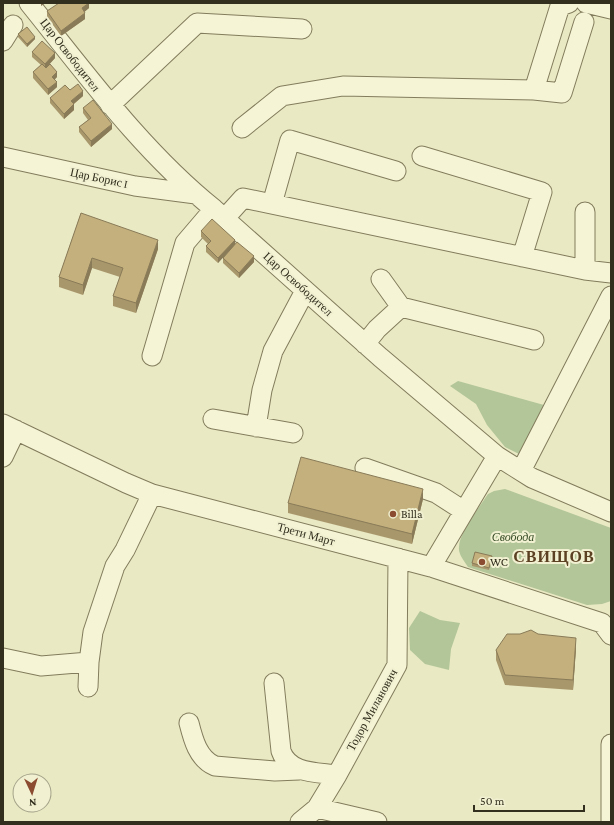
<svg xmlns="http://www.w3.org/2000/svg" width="614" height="825" viewBox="0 0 614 825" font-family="'Crimson Pro',serif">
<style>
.green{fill:#b3c699}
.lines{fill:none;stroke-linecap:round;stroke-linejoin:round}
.minor-casing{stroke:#827c5c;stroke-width:21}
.minor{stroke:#f5f5d6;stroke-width:19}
.wall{fill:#a9976c}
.shaded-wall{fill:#897b58}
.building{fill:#c4b07d;stroke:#897b58}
.poi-dot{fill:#8b4c32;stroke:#f1f1d2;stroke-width:1.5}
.labels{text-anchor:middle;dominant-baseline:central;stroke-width:4;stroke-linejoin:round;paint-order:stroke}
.street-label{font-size:12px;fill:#332f1e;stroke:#f1f1d2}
.poi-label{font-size:12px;fill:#332f1e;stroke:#f1f1d2;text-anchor:start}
.park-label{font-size:12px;font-style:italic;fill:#384d27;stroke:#f1f1d2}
.district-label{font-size:16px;font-weight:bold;letter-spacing:1px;fill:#5b4022;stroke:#f1f1d2}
</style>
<rect width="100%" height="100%" fill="#e9e9c3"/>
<path class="green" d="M458,381L544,405L519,454L505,447L487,425L476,404L450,386Z
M505,489L611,528V601L602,604L587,605L468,567C464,561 458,554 459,547C459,533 480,506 488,494L494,491Z
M420,611L440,620L460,623L451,649L449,670L425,664L410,650L409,628Z"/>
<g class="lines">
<defs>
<path id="minor" d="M29,3C87,75 142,151 214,209L380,357L497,456L532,478L611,512
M586,3L611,9
M3,41L13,25
M534,90L560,6L569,3
M110,105L197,23L302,29
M242,128L282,96L343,86L534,90L562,93L584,22
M422,156L542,192L522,257
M3,157L135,186L196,194
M272,204L290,140L396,171
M225,218L243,198L585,270L611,273
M585,270V212
M381,279L401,307L534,340
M365,344L377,329L401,307
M152,356L185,243L214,209
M213,419L293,433
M3,424L126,483L152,494L431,567L602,623L611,635
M256,427L262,390L273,351L305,291
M3,457L16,430
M365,468L436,493L464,511
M521,471L611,296
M431,567L497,456
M3,658L41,666L89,662L93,632L115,566L125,550L152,494
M274,683L281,751C289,774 317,772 337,775
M88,687L89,662
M189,723C193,739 198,759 215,766L275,771L299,770
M317,808L377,822
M300,822L317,808L337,775L397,665L398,558
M611,822V744"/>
</defs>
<use href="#minor" class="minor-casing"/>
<use href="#minor" class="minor"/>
</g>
<path class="wall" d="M89,3V8L84,12L85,19L61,36L47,17V11Z
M18,34L35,39L27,47L18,37Z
M32,52L55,58L46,68L57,77L55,79L57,87L48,95L33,78V72L41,65L32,57Z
M70,90L83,96L74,104V110L64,119L50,103V98Z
M83,108L112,129L91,147L79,132V127L88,120L83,113Z
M81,213L158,249L136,313L113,306V296L120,277L92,268L83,295L59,287V277Z
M201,231L235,244L254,262L239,278L223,263V257L218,263L206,252V246L208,244L201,237Z
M423,499L412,544L288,513V503Z
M492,559L489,570L472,566V563Z
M538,634L576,648L573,690L505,685L496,660V650Z"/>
<path class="shaded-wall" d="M41,3H46L41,6Z
M89,3V8L82,14V8Z
M85,13V19L61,36V31Z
M35,37V39L27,47V44Z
M55,53V58L45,69V64Z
M57,72V77L52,82V77Z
M57,82V87L48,95V89Z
M83,91V96L71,106V101Z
M74,104V110L64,119V114Z
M112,124V129L91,147V141Z
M158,240V249L136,313V303Z
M235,240V245L218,263V258Z
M254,256V262L239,278V273Z
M92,258V268L83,295V285Z
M423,489V499L412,544V534Z
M576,638V648L573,690V680Z"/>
<path class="building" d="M59,3H89L82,8L85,13L61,31L47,11Z
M27,27L35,37L27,44L18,34Z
M42,41L55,53L45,64L32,52Z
M42,64L46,68L50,64L57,72L52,77L57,82L48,89L33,72Z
M78,84L83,91L71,101L74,104L64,114L50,98L65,85L70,90Z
M93,100L112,124L91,141L79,127L91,118L83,108Z
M81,213L158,240L136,303L113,296L123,268L92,258L83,285L59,277Z
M212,219L235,240L218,258L206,246L211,241L201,231Z
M237,242L254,256L239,273L223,258Z
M301,457L423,489L412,534L288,503Z
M475,552L492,556L489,568L472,563Z
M531,630L538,634L576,638L573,680L505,675L496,650L507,634H520Z"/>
<g class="poi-dot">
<circle cx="393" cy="514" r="4"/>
<circle cx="482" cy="562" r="4"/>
</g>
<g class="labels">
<g class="street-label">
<text transform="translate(70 55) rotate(52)">Цар Освободител</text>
<text transform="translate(99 178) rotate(12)">Цар Борис I</text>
<text transform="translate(298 284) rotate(42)">Цар Освободител</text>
<text transform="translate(306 534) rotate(15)">Трети Март</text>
<text transform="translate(372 710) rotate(-61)">Тодор Миланович</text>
</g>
<g class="poi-label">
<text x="401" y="514">Billa</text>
<text x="490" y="562">WC</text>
</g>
<g class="park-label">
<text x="513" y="537">Свобода</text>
</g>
<g class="district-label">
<text x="554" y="556">СВИЩОВ</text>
</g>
</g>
<rect width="614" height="825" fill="none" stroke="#332f1e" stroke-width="8"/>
<g transform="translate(32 793) rotate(176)"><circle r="19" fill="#f1f1d2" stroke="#a5a38a"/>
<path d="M0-3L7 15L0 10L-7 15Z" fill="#8b4c32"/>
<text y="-6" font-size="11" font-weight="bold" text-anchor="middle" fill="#332f1e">N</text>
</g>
<path d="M474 805v6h110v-6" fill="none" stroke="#332f1e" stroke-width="2"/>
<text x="480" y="805" font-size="12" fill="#332f1e" stroke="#f1f1d2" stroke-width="3" paint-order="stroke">50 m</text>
</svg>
